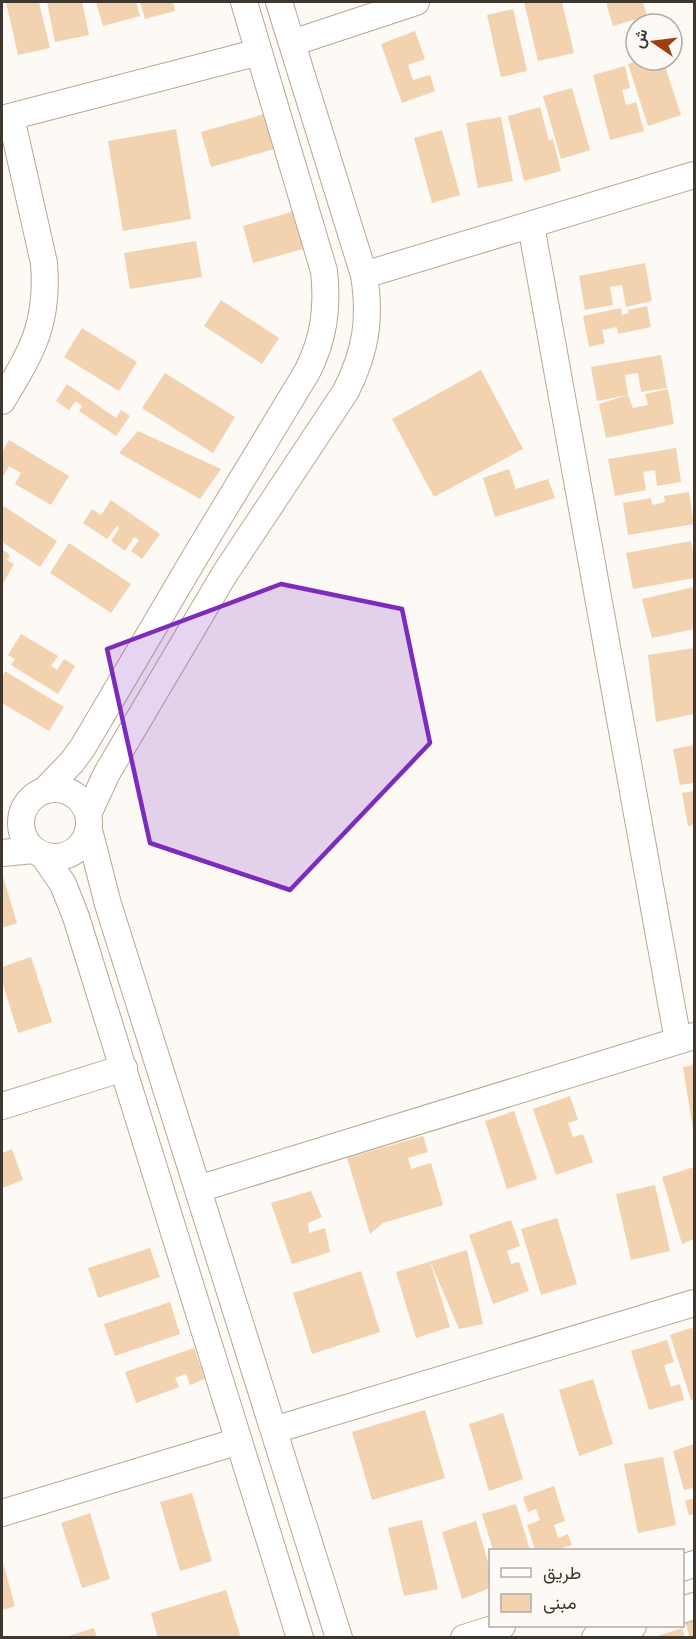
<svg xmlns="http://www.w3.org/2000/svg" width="696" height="1639" viewBox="0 0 696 1639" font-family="Roboto,Vazirmatn,sans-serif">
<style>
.building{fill:#f2d2af}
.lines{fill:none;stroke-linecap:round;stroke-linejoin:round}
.street-casing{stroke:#b9a794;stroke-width:28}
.street{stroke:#fff;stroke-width:26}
.marked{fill:#7b2cbf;fill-opacity:0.2;stroke:#7b2cbf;stroke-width:4.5;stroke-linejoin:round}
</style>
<rect width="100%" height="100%" fill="#fdf9f5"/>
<path class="building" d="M6,2H39L50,48L18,55Z
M47,2H82L89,35L55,42Z
M96,2H136L140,16L103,26Z
M140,2H173L175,11L145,19Z
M524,2H562L574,53L538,61Z
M606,2H643L647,16L613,26Z
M513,9L527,71L501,77L487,15Z
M415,31L425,59L408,65L413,80L430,75L435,91L402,103L381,44Z
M640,60H663L681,115L648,126L628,64Z
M625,66L630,88L622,90L626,105L636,102L644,131L610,140L593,75Z
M572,88L590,150L561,159L543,96Z
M540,107L549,141L553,139L561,171L524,181L508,116Z
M268,113L278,148L211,167L201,132Z
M501,117L513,181L478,188L466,123Z
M176,129L191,219L123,231L108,141Z
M442,130L460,195L432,203L414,138Z
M295,211L306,248L253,263L243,226Z
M196,241L202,277L130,289L124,253Z
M645,263L652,301L626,307L622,285L610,287L613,305L585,310L579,276Z
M221,300L279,338L262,364L204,326Z
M647,306L651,327L618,334L617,327L602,330L605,343L589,347L583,316L621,308L622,315L629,313L628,310Z
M82,328L137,362L119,391L64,357Z
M661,355L667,388L641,392L638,373L625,375L628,395L597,401L591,367Z
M481,370L523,449L434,497L392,419Z
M165,373L235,417L213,453L142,408Z
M67,384L116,418L121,410L130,416L116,436L79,411L82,406L76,401L69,410L56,401Z
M668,389L674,424L606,438L599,404L628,395L633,408L648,405L645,394Z
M138,431L221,469L200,499L119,453Z
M9,440L69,476L51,505L15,484L21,473L9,466L2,479V452Z
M676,448L681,482L657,486L655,470L643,472L646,490L615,496L608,459Z
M509,469L516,489L548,479L555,498L495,517L483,478Z
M689,492L694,524L628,535L623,503L651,498L652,505L665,502L664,496Z
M111,500L160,534L142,559L131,551L139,540L134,537L125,551L111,541L119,528L117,526L107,539L83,523L92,509L101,515Z
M2,505L57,541L40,567L2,542Z
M691,541L694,559V578L633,589L626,553Z
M69,543L131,584L111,613L50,573Z
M2,549L10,555L7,560L14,564L2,585Z
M694,587V629L652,638L642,599Z
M21,634L58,656L51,666L57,670L64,659L75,666L58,694L11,665L15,659L8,655Z
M694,648V714L656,722L648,655Z
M5,671L64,707L49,731L2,703V677Z
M694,745V783L680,785L673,749Z
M694,791V825L688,826L682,793Z
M2,873L17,923L2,928Z
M31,957L52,1022L18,1033L2,981V967Z
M694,1065V1129H693L683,1067Z
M570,1096L578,1120L568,1123L573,1137L583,1134L593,1162L556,1175L533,1109Z
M514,1111L537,1179L507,1189L485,1121Z
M423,1136L428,1152L408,1158L411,1169L431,1163L443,1205L383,1223L370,1234L347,1158Z
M12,1149L23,1180L2,1188V1153Z
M694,1167V1239L682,1244L662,1177Z
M655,1185L670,1251L631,1260L616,1194Z
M311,1191L322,1217L308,1223L309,1233L325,1228L330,1252L292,1264L271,1203Z
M557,1218L577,1284L541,1295L521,1229Z
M511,1220L520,1246L507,1251L511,1264L519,1262L529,1291L493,1304L469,1235Z
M150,1248L160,1277L98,1298L88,1268Z
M467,1250L483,1324L459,1329L430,1261L450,1327L416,1338L396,1272Z
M361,1271L380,1332L312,1354L293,1293Z
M170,1302L180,1334L115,1356L104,1324Z
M694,1327V1399L691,1400L670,1335Z
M667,1340L674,1362L664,1365L671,1387L680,1384L684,1400L649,1410L631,1351Z
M194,1348L205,1379L190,1385L186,1374L175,1378L179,1387L136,1403L125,1372Z
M593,1379L613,1444L579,1456L559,1390Z
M425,1410L445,1478L372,1500L352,1432Z
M503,1413L523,1479L489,1491L469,1424Z
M694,1444V1494L692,1488L684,1490L673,1451Z
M663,1457L676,1525L638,1533L624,1464Z
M554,1486L565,1521L554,1525L558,1538L568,1534L572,1545L556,1550H535L527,1525L540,1520L536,1509L528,1512L523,1497Z
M192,1493L212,1561L180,1571L160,1502Z
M694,1498V1514L689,1515L685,1501Z
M516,1504L530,1550H493L482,1514Z
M90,1513L110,1579L82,1588L61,1523Z
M422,1520L438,1589L404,1596L388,1528Z
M476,1521L490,1569V1588L462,1599L442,1532Z
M2,1559L15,1606L2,1610Z
M226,1590L241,1638H158L151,1613Z
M694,1619V1638H690L685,1622Z
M94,1628L97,1638H65V1637Z
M682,1628L685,1638H655V1637Z"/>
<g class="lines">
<defs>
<path id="street" d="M292,43L416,2
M2,119L259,52
M531,225L678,1041
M364,275L694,175
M2,401C32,351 49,324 44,263L11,117
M21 823a34 34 0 1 1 68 0a34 34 0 1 1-68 0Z
M44,791L72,762L83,747L195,557L307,372C324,339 328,308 324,271L244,2
M88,814L107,773L224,575L346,391C366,351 371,319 364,275L279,2
M89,830L108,904L339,1638
M2,853L34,850
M43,855L63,884L76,917L300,1638
M2,1106L124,1068
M198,1189L694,1036
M274,1430L694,1303
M2,1513L239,1441
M682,1568L694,1564
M682,1610L694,1606
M464,1638L502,1626
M595,1638L633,1626"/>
</defs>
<use href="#street" class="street-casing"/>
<use href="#street" class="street"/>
</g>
<path class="marked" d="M281,584L402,609L430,743L290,890L150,843L107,649Z"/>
<rect width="696" height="1639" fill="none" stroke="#3e372f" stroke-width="6"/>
<rect x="489" y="1549" width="195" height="78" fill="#fdf9f5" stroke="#b1aba6" stroke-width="1.5"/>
<rect x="501" y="1568" width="30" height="9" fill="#ffffff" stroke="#b1aba6" stroke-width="1.5"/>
<text x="543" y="1579" font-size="18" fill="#3e372f">طريق</text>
<rect x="501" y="1594" width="30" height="18" fill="#f2d2af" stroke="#b1aba6" stroke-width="1.5"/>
<text x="543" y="1609" font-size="18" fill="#3e372f">مبنى</text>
<g transform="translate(654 42) rotate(284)"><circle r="28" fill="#fdf9f5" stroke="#b1aba6" stroke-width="1.5"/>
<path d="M0-4.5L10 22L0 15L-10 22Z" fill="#a23e0c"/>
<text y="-9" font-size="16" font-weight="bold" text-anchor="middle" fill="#3e372f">ش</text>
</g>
</svg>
